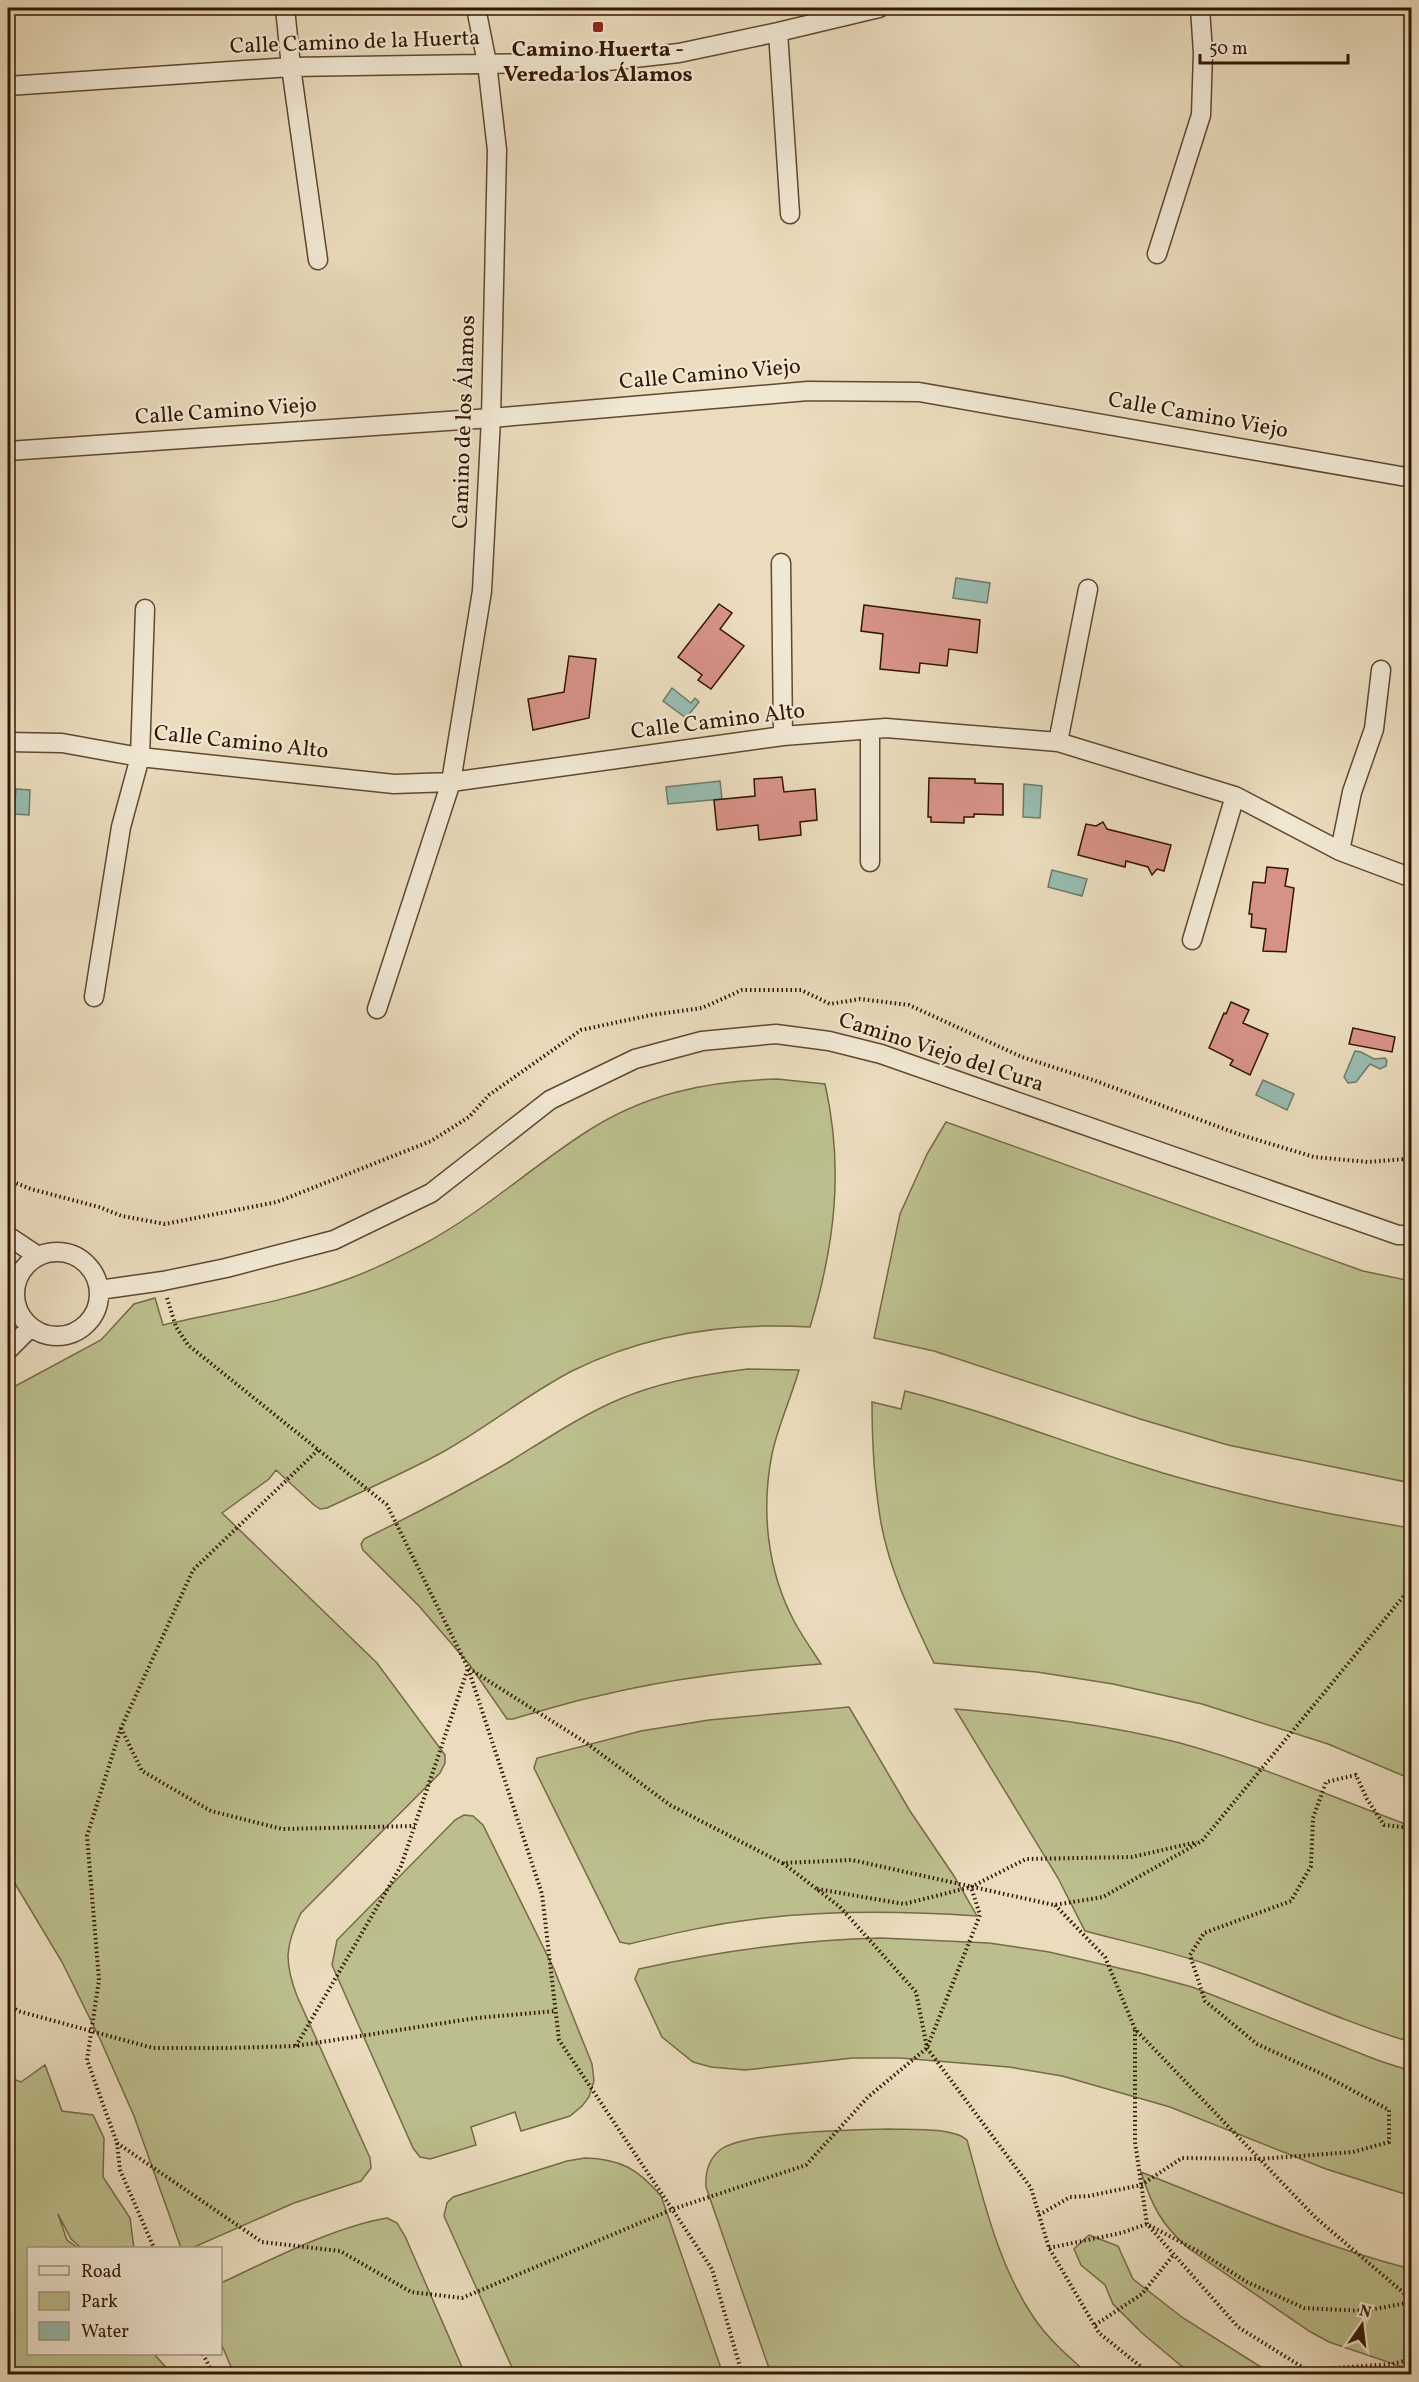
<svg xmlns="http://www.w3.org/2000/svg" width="1419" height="2382" viewBox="0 0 1419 2382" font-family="Vollkorn,serif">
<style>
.green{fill:#bcbf8d;stroke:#776a46;stroke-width:1.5}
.water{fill:#98bcb1;stroke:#6f7a6a;stroke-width:1.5}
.building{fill:#d79288;stroke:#321600;stroke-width:1.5}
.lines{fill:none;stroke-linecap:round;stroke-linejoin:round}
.minor-casing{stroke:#60482f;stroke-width:21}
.path{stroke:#321600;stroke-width:4;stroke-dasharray:1.5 3;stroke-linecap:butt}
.minor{stroke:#f1e8d4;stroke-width:18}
.poi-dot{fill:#8f2418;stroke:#f1e8d4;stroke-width:2}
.labels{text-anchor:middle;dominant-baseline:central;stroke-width:4.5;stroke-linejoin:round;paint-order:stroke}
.street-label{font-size:22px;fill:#321600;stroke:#f1e8d4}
.poi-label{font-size:22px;font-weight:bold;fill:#321600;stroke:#f1e8d4}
</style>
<rect width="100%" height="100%" fill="#eadcbd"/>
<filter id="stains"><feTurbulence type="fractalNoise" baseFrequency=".00333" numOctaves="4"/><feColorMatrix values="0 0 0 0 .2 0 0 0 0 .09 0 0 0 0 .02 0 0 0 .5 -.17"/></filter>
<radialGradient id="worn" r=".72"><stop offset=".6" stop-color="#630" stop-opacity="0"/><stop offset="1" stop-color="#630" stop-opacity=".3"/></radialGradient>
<path class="green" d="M777,1079L825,1084C844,1168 835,1245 810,1327C728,1322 647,1334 572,1371C526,1395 486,1428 441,1453C404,1473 365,1490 327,1508L320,1509L314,1505L276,1470L269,1479L222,1513L377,1663L445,1755V1763L440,1773L301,1913C285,1946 284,1962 297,1996L370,2158L371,2168L361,2181L294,2203L192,2248H181L134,2116L100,2039L62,1962L8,1872V1390L101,1340L134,1304L155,1298L163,1325C224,1311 289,1301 348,1279C374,1270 398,1257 422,1245C480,1214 528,1170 583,1134C643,1094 706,1081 777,1079Z
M946,1122L1363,1271L1411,1281V1483L1228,1445L1140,1419L934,1351L874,1338L900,1214L927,1154Z
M748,1369L799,1370C791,1398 778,1426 772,1454C761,1510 767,1570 794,1621C802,1636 812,1650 821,1664C746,1670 671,1678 598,1696C569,1702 541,1711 513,1719H507L469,1664L419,1606L363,1550L361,1544L364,1539C413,1515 461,1490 509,1462C545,1440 580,1416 620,1399C660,1382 704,1374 748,1369Z
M905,1391C982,1410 1055,1439 1131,1463C1223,1493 1317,1513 1411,1528V1779L1328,1744L1202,1704L1113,1684L1037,1672L934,1663C912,1617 888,1568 880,1517C874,1479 872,1441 872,1402L901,1409Z
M849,1707L910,1811L954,1876L977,1916C904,1911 830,1910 756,1919C713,1924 671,1934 629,1944L620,1942L534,1768L537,1758L641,1731L709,1720Z
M955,1709C1030,1716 1106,1724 1180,1743C1260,1765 1334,1798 1411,1826V2042C1342,2022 1277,1990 1209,1965C1169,1951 1126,1942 1085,1931L1058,1878Z
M464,1815L473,1816L483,1825L554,1969L592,2064L594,2081L589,2097L582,2106L570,2116L521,2131L515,2112L471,2127L476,2145L430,2159L420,2157L413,2148L332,1965L337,1940L455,1820Z
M881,1938L989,1943L1049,1952L1140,1973L1192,1987L1377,2060L1411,2071V2196L1326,2169L1170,2107L1062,2076L1009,2067L900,2058H853L745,2070L711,2067L693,2062L662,2037L635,1979L639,1969C719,1951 799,1940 881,1938Z
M45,2065L62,2111L93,2115L104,2138L103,2177L130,2218L134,2248H81L71,2239L58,2214L67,2240L78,2248H28V2354H154L172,2374H8V2077L21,2082Z
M889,2129C909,2130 953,2127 967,2140C984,2201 998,2265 1034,2318C1049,2340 1069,2357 1088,2374H771L706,2187C705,2173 709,2159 720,2150C746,2131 854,2130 889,2129Z
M585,2158C621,2159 638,2169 661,2196L723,2374H515L444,2216L447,2203L453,2197L567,2161Z
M1141,2172C1231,2208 1318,2245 1411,2269V2370L1329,2342L1309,2331L1188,2248C1161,2224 1152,2206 1141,2172Z
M387,2218L397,2223L405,2236L465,2374H234L221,2343V2283C270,2260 334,2227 387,2218Z
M1089,2235L1118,2246L1133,2279L1183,2318L1272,2374H1191L1142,2333L1113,2304L1105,2285L1081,2265L1074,2249Z"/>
<path class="water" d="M956,578L990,583L987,603L953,598Z
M672,688L691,703L695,698L699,702L686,718L663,701Z
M720,781L722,799L668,804L666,787Z
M1024,784L1042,786L1040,818L1023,817Z
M16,789L30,790L29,815L14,814Z
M1052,870L1087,879L1082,896L1048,887Z
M1355,1051L1361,1052L1374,1059L1385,1058L1387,1061L1386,1066L1380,1069L1370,1064L1356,1082L1348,1083L1344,1077Z
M1263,1080L1294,1094L1287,1110L1256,1095Z"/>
<path class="building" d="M719,604L732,613L720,629L744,646L711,689L698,680L702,675L678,657Z
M864,605L980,620L977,653L949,649L947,666L920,663L919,673L880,669L883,634L861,631Z
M569,656L596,659L589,718L533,730L528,699L564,692Z
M782,777L784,792L815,789L817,820L800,822L801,835L759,840L758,825L717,830L714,800L755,796L754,779Z
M929,778L975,779V783L1003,784V815L974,814V817H964V823L931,822V817H928Z
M1103,822L1107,829L1171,845L1164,871L1157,869L1152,875L1148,867L1126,861L1125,867L1078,855L1086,824L1096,826Z
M1267,867L1288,869L1285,886L1294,888L1286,952L1263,951L1266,929L1251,927L1252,914H1249L1253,882L1265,883Z
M1231,1002L1249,1010L1243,1023L1268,1034L1250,1075L1230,1065L1233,1060L1209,1048L1224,1013L1226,1014Z
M1353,1028L1395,1037L1392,1052L1349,1044Z"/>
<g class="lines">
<defs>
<path id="minor" d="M285,8L291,67L318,260
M778,32L790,214
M8,86L291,67L598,62L679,53L778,32L879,8
M1157,254L1201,115L1203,53L1200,8
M8,451L491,418L808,391L919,392L1412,478
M781,563L783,736
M8,742L62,743L140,757L394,784L451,782L783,736L886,728L1058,742L1235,796L1340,851L1412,878
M1058,742L1088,589
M1340,851L1352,792L1374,729L1381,670
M870,862V730
M1192,940L1235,796
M94,997L121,827L140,757L145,609
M377,1009L451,782L482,591L491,418L497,150L487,63L476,8
M8,1236L38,1256
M15 1294a42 42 0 1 1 84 0a42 42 0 1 1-84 0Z
M99,1290L163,1281L226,1268L334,1240L431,1193L550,1100L635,1059L702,1041L776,1034L829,1041L881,1054L1398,1235H1412
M8,1350L30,1328"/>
</defs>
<use href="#minor" class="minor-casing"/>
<path class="path" d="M8,1180L31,1189L99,1207L122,1216L165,1224L277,1202L431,1141L469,1117L489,1095L581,1030L651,1015L702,1008L742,990H801L830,1004L860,999L909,1005L1022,1057L1093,1080L1238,1134L1314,1157L1368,1162L1405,1159L1412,1161
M167,1298L176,1327L188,1345L387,1505L468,1668L542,1894L559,2040L712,2269L742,2374
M318,1450L193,1570L121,1728L87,1836L99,1980L87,2060L117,2143L262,2242L340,2251L411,2292L462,2298L673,2209L806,2165L868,2097L927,2048L980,1915L971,1887
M121,1728L142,1771L211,1811L282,1829L415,1826
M783,1863L840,1907L916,1992L927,2048L1031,2188L1049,2248L1099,2333L1150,2374
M817,1889L904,1904L971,1887L1026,1859L1132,1857L1197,1842
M1055,1905L1105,1957L1135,2029L1316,2218L1412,2300
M8,2004L18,2011L153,2048H230L296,2046L476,2018L556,2011
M1135,2030V2142L1147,2224L1238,2327L1307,2370L1392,2364L1412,2359
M296,2046L401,1866L468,1668L585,1742L670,1805L782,1863L852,1860L1054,1905L1103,1897L1202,1841L1412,1586
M117,2143L120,2170L154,2248
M1039,2215L1070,2197L1089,2196L1141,2185L1182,2158L1259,2159L1353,2152L1389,2142V2110L1320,2073L1257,2044L1205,2001L1190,1955L1204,1933L1291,1901L1311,1866L1313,1818L1326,1782L1356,1775L1367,1799L1384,1825L1412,1828
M1049,2248L1121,2233L1147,2224L1203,2254L1247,2282L1304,2308L1364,2311L1412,2302
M1095,2325L1142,2294L1174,2254
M203,2354L213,2374
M1336,2369L1349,2374"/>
<use href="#minor" class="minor"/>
</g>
<rect class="poi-dot" x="592" y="21" width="12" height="12" rx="3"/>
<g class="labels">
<g class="street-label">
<text transform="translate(355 43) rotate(-2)">Calle Camino de la Huerta</text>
<text transform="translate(710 375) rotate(-5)">Calle Camino Viejo</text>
<text transform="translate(226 412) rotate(-4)">Calle Camino Viejo</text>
<text transform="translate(1198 416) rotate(10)">Calle Camino Viejo</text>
<text transform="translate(465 422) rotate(-88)">Camino de los Álamos</text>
<text transform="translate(718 722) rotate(-7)">Calle Camino Alto</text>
<text transform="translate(241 743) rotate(6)">Calle Camino Alto</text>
<text transform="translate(941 1053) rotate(18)">Camino Viejo del Cura</text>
</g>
<g class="poi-label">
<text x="598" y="50">Camino Huerta -<tspan x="598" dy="25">Vereda los Álamos</tspan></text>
</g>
</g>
<rect width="1419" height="2382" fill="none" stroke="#eadcbd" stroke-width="30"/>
<rect x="9" y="9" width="1401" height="2364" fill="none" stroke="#321600" stroke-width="3"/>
<rect x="15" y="15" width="1389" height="2352" fill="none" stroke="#321600" stroke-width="1.5"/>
<rect x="27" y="2247" width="195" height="108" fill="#f1e8d4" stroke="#a5947f" stroke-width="1.5"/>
<rect x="39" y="2266" width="30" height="9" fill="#f1e8d4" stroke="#a5947f" stroke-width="1.5"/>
<text x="81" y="2277" font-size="18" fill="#321600">Road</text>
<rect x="39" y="2292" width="30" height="18" fill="#bcbf8d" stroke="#a5947f" stroke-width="1.5"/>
<text x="81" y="2307" font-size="18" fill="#321600">Park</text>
<rect x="39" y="2322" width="30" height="18" fill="#98bcb1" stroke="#a5947f" stroke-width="1.5"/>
<text x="81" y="2337" font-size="18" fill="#321600">Water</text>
<g transform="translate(1362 2325) rotate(14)" stroke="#f1e8d4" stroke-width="4.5" paint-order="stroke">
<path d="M0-4.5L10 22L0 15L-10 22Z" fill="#321600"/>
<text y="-9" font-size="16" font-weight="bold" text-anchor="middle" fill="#321600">N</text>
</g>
<path d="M1200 54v9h148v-9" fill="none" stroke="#321600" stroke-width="3"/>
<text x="1209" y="54" font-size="18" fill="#321600" stroke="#f1e8d4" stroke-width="4.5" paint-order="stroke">50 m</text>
<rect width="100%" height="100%" filter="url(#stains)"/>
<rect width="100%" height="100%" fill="url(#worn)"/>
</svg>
